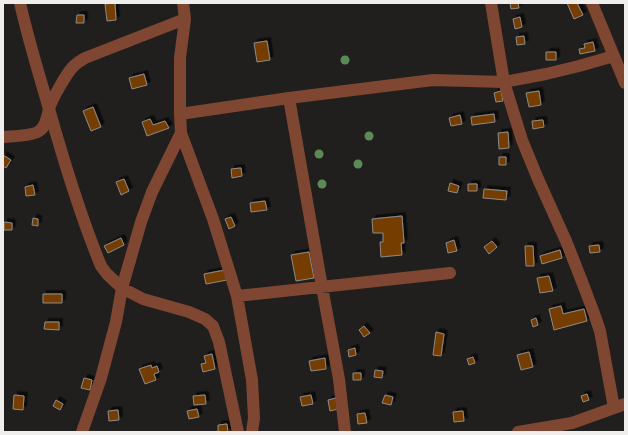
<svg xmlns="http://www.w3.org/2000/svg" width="628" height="435" viewBox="0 0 628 435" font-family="'Space Grotesk',sans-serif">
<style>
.building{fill:#753e00;stroke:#8e8b89;filter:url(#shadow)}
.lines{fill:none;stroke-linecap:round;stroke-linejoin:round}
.minor{stroke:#7f4732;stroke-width:12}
.tree{fill:#5b8b54}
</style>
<defs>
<filter id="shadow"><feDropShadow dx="3.5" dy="-3.5" stdDeviation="0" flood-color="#0009"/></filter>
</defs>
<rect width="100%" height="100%" fill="#211f1d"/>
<path class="building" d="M115,3L116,20L107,21L105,4Z
M510,3H518L519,8L511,9Z
M567,3H577L583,15L574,19Z
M77,15H84V23H76Z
M520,17L522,27L515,29L513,19Z
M524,36L525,44L517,45L516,37Z
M267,41L270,60L257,62L254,43Z
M593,42L595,51L580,54L579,49L585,48L584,44Z
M546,52H556V60H546Z
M144,74L147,85L132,89L129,78Z
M501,91L503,101L496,102L494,93Z
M539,91L541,105L529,107L526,93Z
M93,107L101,127L91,131L83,111Z
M494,114L495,122L472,125L471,117Z
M460,115L462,124L451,126L449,118Z
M150,119L153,125L165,121L169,128L147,136L142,122Z
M543,120L544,127L533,129L532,121Z
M508,132L509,148L499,149L498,133Z
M3,155L11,160L6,168L3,166Z
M499,157H506V165H499Z
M241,168L242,176L232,178L231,169Z
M124,179L129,191L121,195L116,182Z
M450,183L459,186L457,193L448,191Z
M468,184H477V191H468Z
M33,185L35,195L26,196L25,187Z
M484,189L507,191L506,200L483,198Z
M265,201L267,210L251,212L250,203Z
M402,216L404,243H401L402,255L381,257L380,242H383V233H373L372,219Z
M231,217L235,226L229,229L225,219Z
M33,218L38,219V226L32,225Z
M4,222L12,223V230H4Z
M121,238L124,245L108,253L104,246Z
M454,240L457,251L448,253L446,243Z
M492,241L497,247L489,254L484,247Z
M599,245L600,252L590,253L589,246Z
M525,246H533L534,266H526Z
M560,250L562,258L542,264L540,256Z
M309,252L314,278L296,281L291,255Z
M225,270L227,280L206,284L204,274Z
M549,276L553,291L540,293L537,278Z
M43,294H62V303H43Z
M561,306L563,314L584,309L587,321L554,330L549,309Z
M536,318L538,325L533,327L531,320Z
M45,322H59V330L44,329Z
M364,326L370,333L364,337L359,330Z
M436,332L444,334L441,356L433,355Z
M355,348L356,355L349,357L348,350Z
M529,352L533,367L521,370L517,355Z
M212,354L215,369L203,372L201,364L206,363L204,356Z
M473,357L475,363L469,365L467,359Z
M325,358L326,369L311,371L309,361Z
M151,365L152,368L157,366L159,372L154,374L156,380L145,384L139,369Z
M375,370L383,371L382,378L374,377Z
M353,373H361V380H353Z
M84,378L92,380L90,390L81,388Z
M587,394L589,400L583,402L581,396Z
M14,395L24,396L23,410L13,409Z
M205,395L206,404L194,405L193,396Z
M311,395L313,404L302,406L300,397Z
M385,395L393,397L391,405L382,403Z
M336,398L338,409L330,411L328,400Z
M56,400L63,404L60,410L53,406Z
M197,409L199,417L189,419L187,411Z
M118,410L119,420L109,421L108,411Z
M463,411L464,421L454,422L453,412Z
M365,413L367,423L358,424L357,414Z
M227,424L228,432H218V425Z"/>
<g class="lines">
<path class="minor" d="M20,3C28,39 39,74 49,109C64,162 80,215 101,266L107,274L122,288L143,299L189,312L205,319L213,326L219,342L238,432
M183,3L185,19L180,58V114L181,133L213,219L237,296L252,380L254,418L252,432
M491,3L504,82L522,140L538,179L566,241L581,279L595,316L600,331L614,408
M592,3L625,83
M289,98L433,80L504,82L546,74L579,66L614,56
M180,114L289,98L322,287L339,379L345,432
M3,137C12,136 33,136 39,131C46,127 47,117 49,109C51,101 68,70 75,65C78,62 82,60 85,58L185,19
M237,296L450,273
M82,432L101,378L116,322L122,288L141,222L152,192L181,133
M518,432L572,423L625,404"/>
</g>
<g class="tree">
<circle cx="345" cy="60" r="4.5"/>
<circle cx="369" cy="136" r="4.5"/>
<circle cx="319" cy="154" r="4.5"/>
<circle cx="358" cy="164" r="4.5"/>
<circle cx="322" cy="184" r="4.5"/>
</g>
<rect width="628" height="435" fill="none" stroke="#efeeec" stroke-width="8"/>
</svg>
